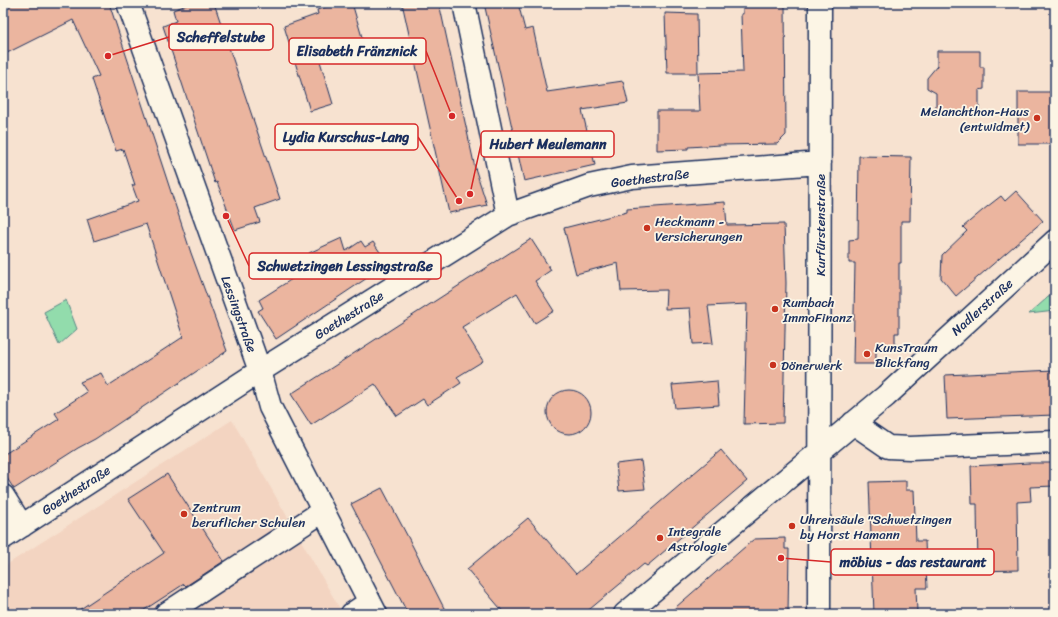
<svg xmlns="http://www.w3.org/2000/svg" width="1058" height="617" viewBox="0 0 1058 617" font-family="Sriracha,sans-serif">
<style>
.built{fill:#f3d4c1}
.green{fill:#92dcac;stroke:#568685}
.building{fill:#ebb59f;stroke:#1b2f5e}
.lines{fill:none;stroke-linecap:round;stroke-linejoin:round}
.minor-casing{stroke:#1b2f5e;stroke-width:25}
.minor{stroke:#fcf5e5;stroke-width:22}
.poi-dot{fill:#c8321e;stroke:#fcf5e5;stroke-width:1.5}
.labels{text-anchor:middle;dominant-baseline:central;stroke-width:3.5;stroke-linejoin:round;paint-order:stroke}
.poi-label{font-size:13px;fill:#1b2f5e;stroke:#fcf5e5;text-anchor:start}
.street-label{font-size:13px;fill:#1b2f5e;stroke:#fcf5e5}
.leader{fill:none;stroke:#d62828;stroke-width:1.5}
.callout-dot{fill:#d62828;stroke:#fcf5e5;stroke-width:1.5}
.callout{fill:#fcf5e5;stroke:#d62828;stroke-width:1.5}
.callout-label{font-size:14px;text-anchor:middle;font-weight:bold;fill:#1b2f5e}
</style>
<rect width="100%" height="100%" fill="#f7e2d0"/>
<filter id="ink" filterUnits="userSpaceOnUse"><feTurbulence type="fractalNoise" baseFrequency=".025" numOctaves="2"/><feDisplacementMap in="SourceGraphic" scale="8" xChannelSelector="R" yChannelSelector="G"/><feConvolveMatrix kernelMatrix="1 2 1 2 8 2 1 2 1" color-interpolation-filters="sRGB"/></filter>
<g filter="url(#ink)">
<path class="built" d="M232,420L343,614H3V567Z"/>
<path class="green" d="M1055,291V311L1029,314Z
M66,300L77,329L59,345L44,312Z"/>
<path class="building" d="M16,3H109L191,253L227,351L95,439L78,448L14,489L3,472V455L59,419L55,413L87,392L80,382L101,373L108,386L183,337L146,224L94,241L87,219L138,201L132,185H135L123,149L116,151L92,79L99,76L73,20L3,55V9Z
M192,3H214L280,199L255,208L260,222L235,230L217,182L215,183L163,26L176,21L173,10Z
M338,3H352L364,44L319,58L333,104L310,111L284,26L318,14L317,10Z
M402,3H439L475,168L487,205L449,213Z
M484,3H518L525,30L533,28L547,92L623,81L628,103L582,110L595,165L524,181Z
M743,3H785L786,135L777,144L721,145L688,147V149L657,150V111H700L698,73H667L665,13L697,14L698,73L743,72L741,14H743Z
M937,51H980V67H984V89L979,90V112H936V93L927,88V78L937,66Z
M1018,92H1055V144H1018Z
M859,156L911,157L910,221H901V263H899V333H895V347H876V364H853L855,263H849V240L858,239Z
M1016,191L1043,221L956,296L941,278L942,255L967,231L963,227L983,210L1001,196L1005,201Z
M725,202L727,225L784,224L786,283L783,423L744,424L747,304L708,306L713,343L693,344L690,308L665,309L666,290L621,291L618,263L576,274L564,228L627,212V209Z
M342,238L346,251L361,241L365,247L373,242L386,261L380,265L382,268L276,339L258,311L263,308L259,300L314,265L309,253Z
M531,239L551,270L535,281L554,311L535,323L517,293L462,327L483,361L457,377L461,383L427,405L423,399L397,416L375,384L311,425L291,394Z
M1055,370V415L947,419L945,375Z
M717,381L719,405L675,408L672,385Z
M547 412a22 22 0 1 1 44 0a22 22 0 1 1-44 0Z
M721,450L747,481L647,566L644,564L584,614H505L467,569L528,518L576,574Z
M641,461L645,489L619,491L616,464Z
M1029,463H1055V486L1030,487L1031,501L1017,502L1018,570L978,571L977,504H972L971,466Z
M167,474L224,561L186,586L184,584L138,614H73L164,553L128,499Z
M906,481V490H914L916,541H925L927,588H916L917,612L874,614L869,482Z
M382,488L409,539L447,614H408L351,504Z
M785,538V549H789L788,614H668L754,539Z"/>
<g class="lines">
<defs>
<path id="minor" d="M128,3L260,371L270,407L376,614
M464,3L508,215
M853,423L888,447L910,448L1055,442
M3,496L22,526
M3,538L260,371L508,215L589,186L632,177L820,163
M166,614L323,511
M352,614L370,602
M625,614L886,396L1055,241
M819,614L820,3"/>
</defs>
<use href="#minor" class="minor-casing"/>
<use href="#minor" class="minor"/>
</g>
</g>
<g class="poi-dot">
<circle cx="1037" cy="118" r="4"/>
<circle cx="647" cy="228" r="4"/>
<circle cx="775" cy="309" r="4"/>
<circle cx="867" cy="354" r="4"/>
<circle cx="773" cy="365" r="4"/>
<circle cx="184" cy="514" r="4"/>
<circle cx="792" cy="526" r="4"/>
<circle cx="660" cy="538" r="4"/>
</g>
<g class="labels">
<g class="poi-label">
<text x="1029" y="111" text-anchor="end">Melanchthon-Haus<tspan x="1029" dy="15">(entwidmet)</tspan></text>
<text x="655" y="221">Heckmann -<tspan x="655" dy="15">Versicherungen</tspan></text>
<text x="783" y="302">Rumbach<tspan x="783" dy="15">ImmoFinanz</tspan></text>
<text x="875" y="347">KunsTraum<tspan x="875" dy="15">Blickfang</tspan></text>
<text x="781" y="365">Dönerwerk</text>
<text x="192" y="507">Zentrum<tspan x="192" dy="15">beruflicher Schulen</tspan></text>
<text x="800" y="519">Uhrensäule "Schwetzingen<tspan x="800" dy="15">by Horst Hamann</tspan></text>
<text x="668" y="531">Integrale<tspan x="668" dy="15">Astrologie</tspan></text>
</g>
<g class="street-label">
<text transform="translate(650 178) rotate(-7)">Goethestraße</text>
<text transform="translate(820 225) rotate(-90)">Kurfürstenstraße</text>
<text transform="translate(982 307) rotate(-42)">Nadlerstraße</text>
<text transform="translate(239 314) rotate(70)">Lessingstraße</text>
<text transform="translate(349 315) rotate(-32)">Goethestraße</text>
<text transform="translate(76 490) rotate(-33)">Goethestraße</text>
</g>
</g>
<path class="leader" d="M108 56L169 37M452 116L426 51M459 201L418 137M470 194L481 144M226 216L249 266M781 558L831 562"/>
<g class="callout-dot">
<circle cx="108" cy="56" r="4"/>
<circle cx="452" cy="116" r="4"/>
<circle cx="459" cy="201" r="4"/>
<circle cx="470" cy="194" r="4"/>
<circle cx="226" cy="216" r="4"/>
<circle cx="781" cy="558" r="4"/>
</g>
<g class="callout">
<rect x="169" y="24" width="104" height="26" rx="4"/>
<rect x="289" y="38" width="137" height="26" rx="4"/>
<rect x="275" y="124" width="143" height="26" rx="4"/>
<rect x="481" y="131" width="133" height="26" rx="4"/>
<rect x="249" y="253" width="192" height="26" rx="4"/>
<rect x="831" y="549" width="163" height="26" rx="4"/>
</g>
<g class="callout-label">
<text x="221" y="42">Scheffelstube</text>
<text x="357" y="56">Elisabeth Fränznick</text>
<text x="346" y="142">Lydia Kurschus-Lang</text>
<text x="548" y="149">Hubert Meulemann</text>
<text x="345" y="271">Schwetzingen Lessingstraße</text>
<text x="913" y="567">möbius - das restaurant</text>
</g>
<rect width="1058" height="617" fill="none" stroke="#fcf5e5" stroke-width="16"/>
<rect x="8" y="8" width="1042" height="601" fill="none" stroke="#1b2f5e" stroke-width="1.5" filter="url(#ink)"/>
</svg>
